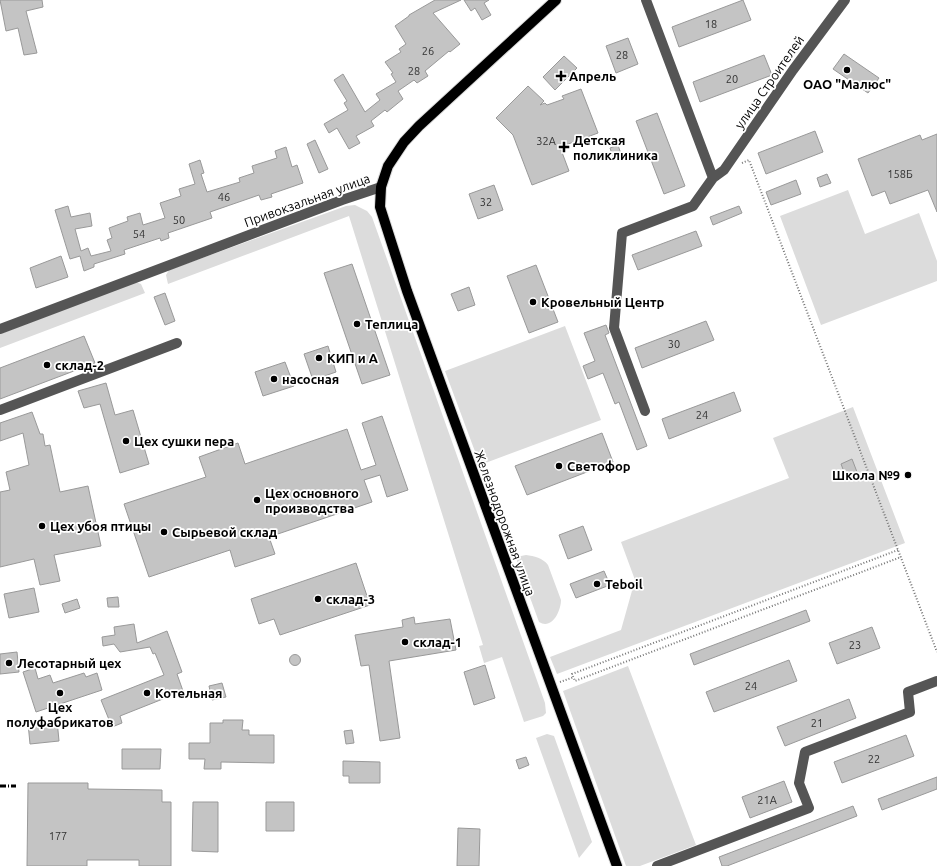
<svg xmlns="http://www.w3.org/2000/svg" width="937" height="866" viewBox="0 0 937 866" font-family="Ubuntu,sans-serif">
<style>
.green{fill:#dcdcdc}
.building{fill:#c4c4c4;stroke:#999}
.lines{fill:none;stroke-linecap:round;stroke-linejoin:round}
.major-casing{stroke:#dbdbdb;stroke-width:12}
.path{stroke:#777;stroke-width:2;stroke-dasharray:1 2;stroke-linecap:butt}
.minor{stroke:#555;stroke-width:10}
.major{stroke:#000;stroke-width:10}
.rail{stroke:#000;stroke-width:3;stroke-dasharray:6 2 1 2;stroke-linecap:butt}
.poi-dot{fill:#000;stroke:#fff;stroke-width:1.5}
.labels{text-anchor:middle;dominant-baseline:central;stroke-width:3.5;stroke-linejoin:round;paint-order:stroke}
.number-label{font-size:11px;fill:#313131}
.poi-label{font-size:13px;font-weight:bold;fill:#000;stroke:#fff;text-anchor:start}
.street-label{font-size:13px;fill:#000;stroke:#fff}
</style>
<rect width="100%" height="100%" fill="#fff"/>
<path class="green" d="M848,190L865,234L919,213L937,261V281L821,325L780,216Z
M355,205L367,211L372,217L545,703L546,713L543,716L524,722L502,657L484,663L479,646L483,645L349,216L168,284L166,275L169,270L346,206Z
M136,282L141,284L145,293L0,348V334Z
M565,326L601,420L480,465L445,371Z
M853,407L905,543L557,674L550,657L621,630L635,580L621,542L789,478L773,438Z
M526,555C534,556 543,558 548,565L561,600C561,611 552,630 539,622L517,562V558L521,556Z
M628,666L696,845L640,866H626L563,691Z
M547,734L554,736L592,842L579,858L536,738Z"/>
<path class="building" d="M0,0H42L43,7L26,11L37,53L24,55L18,28L6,31Z
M435,0H461L433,13L460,44L450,52L449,51L425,71L428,76L417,83L414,80L398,91L403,99L387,112L385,110L371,121L374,126L356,136L360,143L349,149L337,128L329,133L324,124L348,110L344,103L347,101L334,80L343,74L365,112L380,100L376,94L396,82L391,74L393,73L385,62L401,52L399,49L406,44L395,26L409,16V15Z
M464,0H489L484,3L491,15L482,20L475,8L471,11Z
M743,0L751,20L679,47L672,27Z
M628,38L638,64L616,73L606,46Z
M844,54L879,78L868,93L833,69Z
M764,55L772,75L700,102L693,82Z
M564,56L577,68L555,90L543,77Z
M528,86L544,101L540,105L545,103L547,105L564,99L562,96L581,89L598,133L560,147L569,171L532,185L513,135L496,118Z
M657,113L685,186L664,194L636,121Z
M815,131L823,152L766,174L758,153Z
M937,134V212L928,190L890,204L885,191L872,196L858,159L920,135L922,140Z
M315,140L328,169L319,173L307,144Z
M618,145L621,154L613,157L610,148Z
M286,147L292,167L297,165L303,183L271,194L272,197L261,200L259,195L210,212L212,218L168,233L169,238L161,241L160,238L124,250L125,254L94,264V267L84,271L80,256L70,259L55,210L68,206L71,217L90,213L92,226L75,229L81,251L88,248L91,256L111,251L107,240L112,238L109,228L128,221L127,217L140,213L143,225L165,218L160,203L181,196L179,189L195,184L189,164L200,160L204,173L201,174L207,192L240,182L239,178L254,173L252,166L277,158L275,151Z
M827,174L831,183L820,187L817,178Z
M796,180L801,194L771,205L766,192Z
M494,185L503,210L478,219L469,194Z
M739,206L742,213L713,225L710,217Z
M696,231L702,246L638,270L632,255Z
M61,256L68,277L36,288L30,268Z
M352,264L390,375L362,384L324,273Z
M536,265L558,322L529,333L507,276Z
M469,287L475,305L458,311L451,294Z
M165,293L175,321L165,325L154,297Z
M706,321L714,340L642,368L635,348Z
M606,325L609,333L605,335L647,446L637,450L619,402L615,404L603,373L588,379L583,366L595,361L584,333Z
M84,336L95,363L0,399V368Z
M328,346L336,372L313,380L304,354Z
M285,362L294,386L263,396L255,372Z
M106,383L115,415L133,410L149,464L120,473L100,404L84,408L78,391Z
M734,392L741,411L669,439L662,419Z
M32,412L40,434H43L45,446L50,445L60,492L88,486L101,546L54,555L60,581L40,585L34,559L0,567V492L10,490L6,472L29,465L23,433L0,441V423Z
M382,416L408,490L387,497L380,475L364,480L372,502L269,537L275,554L235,567L230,550L149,577L124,504L206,477L199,457L238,443L245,464L347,429L361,470L376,465L362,423Z
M602,433L613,462L527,495L515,466Z
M852,459L857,472L846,477L841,464Z
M583,526L592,550L568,559L559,535Z
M356,563L370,605L280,635L274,619L259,624L251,599Z
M604,571L610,585L576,598L570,584Z
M34,588L39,612L9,618L4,594Z
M118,597L119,607H108L107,598Z
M77,599L80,608L65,613L62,604Z
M806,610L810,621L694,665L690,654Z
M414,617L415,624L450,619L456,650L389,661L400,738L380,741L369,665L361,666L355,635L403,627L402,620Z
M134,624L137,643L167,631L182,672L177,674L183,691L120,716L122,723L112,727L101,700L164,675L155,653L153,654L150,647L120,652L114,644L103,646L102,637L115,635L114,627Z
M872,627L880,648L837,664L829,643Z
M17,652L19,672L0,674V654Z
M289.5 660a5.5 5.5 0 1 1 11 0a5.5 5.5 0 1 1-11 0Z
M789,660L797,681L714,712L706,692Z
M485,665L495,698L474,705L464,672Z
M35,668L38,679L50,675L53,683L84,673L86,677L97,673L102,690L36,712L23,672Z
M222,683L226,697L212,700L209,686Z
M849,699L856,718L785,746L777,727Z
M57,720L59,741L30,744L28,723Z
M223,720H243L242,730H249V735H274V763L221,762V769H204L205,759H189V743H210V723H223Z
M352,730L354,743L346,744L344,731Z
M906,735L914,756L842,783L834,762Z
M122,749H161L160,769H122Z
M526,757L529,765L519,769L516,760Z
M343,761L380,762V783H349V776H343Z
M937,777V789L882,810L878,799Z
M784,781L792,802L750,818L742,797Z
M28,783H88V789L162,790V802H171V866H139V860H87V866H27Z
M193,802H218V852L192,851Z
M266,802H294V831H266Z
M853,806L857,816L727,866H722L719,857Z
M458,828L480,829L479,866H457Z"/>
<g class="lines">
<defs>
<path id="major" d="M556,0L419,126L404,142L388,166L381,187L380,207L407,291L617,866"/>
</defs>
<use href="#major" class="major-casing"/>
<path class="path" d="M742,163L749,160L937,652
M898,550L572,674L575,681L901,557
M560,682L574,677"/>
<path class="minor" d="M646,0L713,178
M0,329L342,200L381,187
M0,410L177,343
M645,411L614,328L622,233L693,206L713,178L724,170L793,70L845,0
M657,866L809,808L799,783L805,752L910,712L908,692L937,681"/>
<use href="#major" class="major"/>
<path class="rail" d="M0,786H16"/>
</g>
<g class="poi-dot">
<circle cx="847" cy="70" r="4"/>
<path d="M559 70h4v4h4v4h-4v4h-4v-4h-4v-4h4z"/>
<path d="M562 141h4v4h4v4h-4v4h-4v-4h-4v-4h4z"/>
<circle cx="533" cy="302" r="4"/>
<circle cx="357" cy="324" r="4"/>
<circle cx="319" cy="358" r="4"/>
<circle cx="47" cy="365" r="4"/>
<circle cx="274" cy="379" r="4"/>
<circle cx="126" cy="441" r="4"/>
<circle cx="559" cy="466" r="4"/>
<circle cx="908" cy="475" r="4"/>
<circle cx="257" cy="500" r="4"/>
<circle cx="42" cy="526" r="4"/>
<circle cx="164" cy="532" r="4"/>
<circle cx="597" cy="584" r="4"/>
<circle cx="318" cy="599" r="4"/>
<circle cx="405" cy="642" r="4"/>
<circle cx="9" cy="663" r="4"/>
<circle cx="60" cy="693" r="4"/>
<circle cx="147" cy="693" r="4"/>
</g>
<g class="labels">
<g class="number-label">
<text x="711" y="24">18</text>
<text x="428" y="51">26</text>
<text x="622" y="55">28</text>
<text x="414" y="71">28</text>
<text x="732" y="79">20</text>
<text x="546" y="141">32А</text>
<text x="900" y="174">158Б</text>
<text x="224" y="197">46</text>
<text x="486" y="202">32</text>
<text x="179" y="220">50</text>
<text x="139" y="234">54</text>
<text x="674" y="344">30</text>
<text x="702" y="415">24</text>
<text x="855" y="645">23</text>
<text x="751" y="686">24</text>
<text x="817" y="723">21</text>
<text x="874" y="759">22</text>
<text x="767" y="800">21А</text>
<text x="58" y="836">177</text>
</g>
<g class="poi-label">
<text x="569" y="76">Апрель</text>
<text x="847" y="84" text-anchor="middle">ОАО "Малюс"</text>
<text x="573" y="140">Детская<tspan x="573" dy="15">поликлиника</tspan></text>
<text x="541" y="302">Кровельный Центр</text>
<text x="365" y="324">Теплица</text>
<text x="327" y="358">КИП и А</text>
<text x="55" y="365">склад-2</text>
<text x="282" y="379">насосная</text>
<text x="134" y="441">Цех сушки пера</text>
<text x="567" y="466">Светофор</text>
<text x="900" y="475" text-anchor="end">Школа №9</text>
<text x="265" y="493">Цех основного<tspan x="265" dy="15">производства</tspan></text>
<text x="50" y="526">Цех убоя птицы</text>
<text x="172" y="532">Сырьевой склад</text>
<text x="605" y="584">Teboil</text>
<text x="326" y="599">склад-3</text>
<text x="413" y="642">склад-1</text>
<text x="17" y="663">Лесотарный цех</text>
<text x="155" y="693">Котельная</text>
<text x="60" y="707" text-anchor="middle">Цех<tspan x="60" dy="15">полуфабрикатов</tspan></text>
</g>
<g class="street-label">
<text transform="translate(769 82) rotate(-55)">улица Строителей</text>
<text transform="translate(307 200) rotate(-20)">Привокзальная улица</text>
<text transform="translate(505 523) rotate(70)">Железнодорожная улица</text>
</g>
</g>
</svg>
